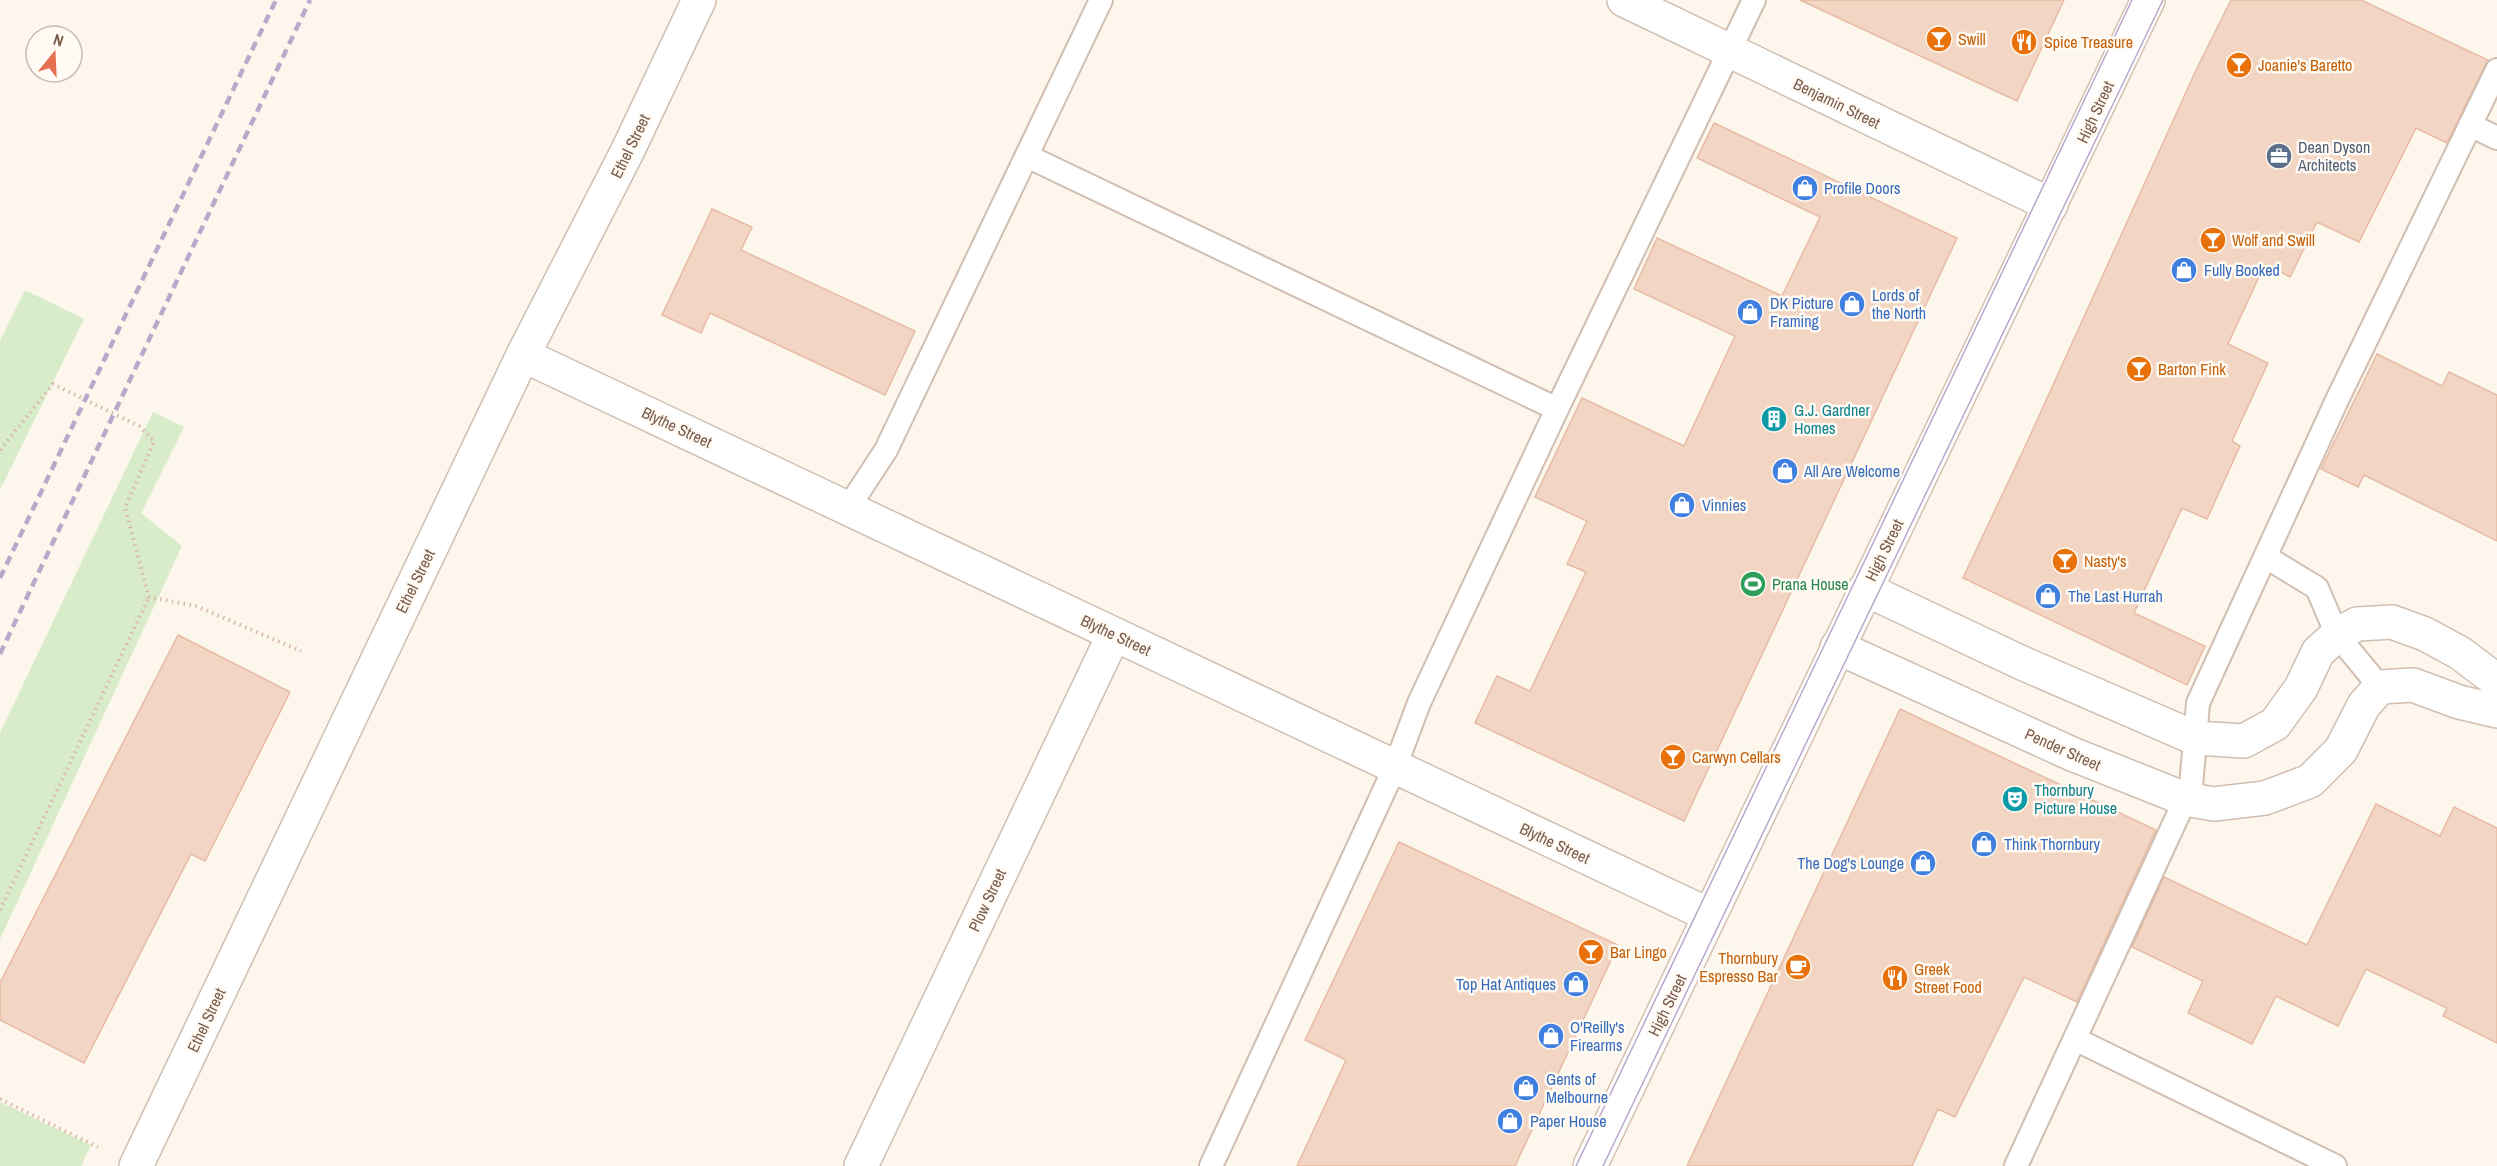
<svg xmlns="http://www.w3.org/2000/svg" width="2497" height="1166" viewBox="0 0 2497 1166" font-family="'Archivo Narrow',sans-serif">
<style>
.green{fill:#d8ecc9}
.building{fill:#f3d5c3;stroke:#e6bba3;stroke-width:1.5}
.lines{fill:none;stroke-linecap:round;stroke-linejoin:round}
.lane-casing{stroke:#d1beb0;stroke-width:26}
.street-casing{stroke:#d1beb0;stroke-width:36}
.secondary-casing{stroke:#d6c0b0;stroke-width:36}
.path{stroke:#d9b8a5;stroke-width:4;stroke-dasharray:1.5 4.5;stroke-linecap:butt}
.lane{stroke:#fff;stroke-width:22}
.street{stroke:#fff;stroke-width:33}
.secondary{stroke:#fff;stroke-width:33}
.tram{stroke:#b9a8c9;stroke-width:1.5}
.rail{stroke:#b9a8c9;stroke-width:4.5;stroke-dasharray:9 6;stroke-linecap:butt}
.labels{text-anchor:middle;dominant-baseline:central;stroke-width:5;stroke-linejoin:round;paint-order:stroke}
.food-label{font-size:16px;fill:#c56008;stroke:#fffaf3;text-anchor:start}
.street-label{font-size:16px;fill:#7a5c4d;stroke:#fffaf3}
.service-label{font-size:16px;fill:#4e5e75;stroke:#fffaf3;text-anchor:start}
.shop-label{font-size:16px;fill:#366cbe;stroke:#fffaf3;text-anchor:start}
.culture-label{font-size:16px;fill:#0d838f;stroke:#fffaf3;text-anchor:start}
.leisure-label{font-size:16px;fill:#27864d;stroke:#fffaf3;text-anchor:start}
</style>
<rect width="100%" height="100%" fill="#fdf6ec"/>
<path class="green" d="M25,290L84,319L0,490V341Z
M153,412L184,427L141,513L182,546L0,939V733Z
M0,1102L91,1145L81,1166H0Z"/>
<path class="building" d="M1800,0H2064L2017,101Z
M2231,0H2361L2488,60L2447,143L2416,128L2359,242L2317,222L2290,277L2265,264L2228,344L2268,363L2232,441L2240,446L2207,519L2182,508L2134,613L2205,646L2187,685L1963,578L2029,438L2197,68Z
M1714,123L1957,238L1684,821L1475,723L1497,676L1530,691L1586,572L1567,564L1587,521L1535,497L1582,398L1684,446L1735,336L1634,289L1657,238L1782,296L1820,217L1697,158Z
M712,209L752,227L741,250L915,331L885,395L710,313L701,333L662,315Z
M2377,354L2442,386L2449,372L2497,395V541L2364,475L2358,487L2321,469Z
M178,635L290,692L205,861L191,854L84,1063L0,1020V983Z
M1900,709L2156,830L2077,1002L2024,977L1955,1117L1938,1109L1912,1166H1687Z
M2376,804L2440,836L2454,807L2497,828V1043L2443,1016L2447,1008L2366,969L2338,1026L2276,996L2252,1044L2188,1013L2203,981L2132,947L2164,877L2307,945Z
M1399,842L1618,945L1515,1166H1297L1346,1060L1305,1040Z"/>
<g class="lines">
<defs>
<path id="lane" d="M2470,125L2497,138
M1027,156L1557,409L1754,0
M848,508L886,450L1101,0
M2266,557L2317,588L2337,635L2380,687
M2075,1039L2335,1166
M1211,1166L1395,767L1419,703L1557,409
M2016,1166L2191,787L2198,703L2338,398L2497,70"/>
<path id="street" d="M1624,0L2051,205
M523,355L1709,915
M1865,589L2022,663L2195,738L2244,741L2275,724L2301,688L2318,652L2337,635L2357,624L2392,622L2425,634L2460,653L2497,681
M1837,647L2072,754L2185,799L2214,804L2265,798L2310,781L2341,750L2364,705L2380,687L2413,685L2459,702L2497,711
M136,1166L523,355L627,152L699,0
M861,1166L1114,634"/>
<path id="secondary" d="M1590,1166L2148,0"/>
</defs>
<use href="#lane" class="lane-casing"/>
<use href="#street" class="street-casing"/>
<use href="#secondary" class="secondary-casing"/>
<path class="path" d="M0,450L53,384L139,426L154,441L125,508L149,597L196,606L301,651
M0,910L149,597
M0,1099L98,1147"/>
<use href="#lane" class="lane"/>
<use href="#street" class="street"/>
<use href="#secondary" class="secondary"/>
<path class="tram" d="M1576,1166L2132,0
M1603,1166L2163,0"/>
<path class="rail" d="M0,578L276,0
M0,654L310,0"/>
</g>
<defs>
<symbol id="bar-disc" viewBox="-11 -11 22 22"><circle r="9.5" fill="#e8710a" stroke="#fffaf3"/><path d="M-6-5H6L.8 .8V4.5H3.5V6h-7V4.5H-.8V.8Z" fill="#fff"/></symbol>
<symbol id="restaurant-disc" viewBox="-11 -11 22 22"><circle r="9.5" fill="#e8710a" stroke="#fffaf3"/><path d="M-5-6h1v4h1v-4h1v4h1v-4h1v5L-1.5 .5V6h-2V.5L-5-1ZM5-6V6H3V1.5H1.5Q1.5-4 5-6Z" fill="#fff"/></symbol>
<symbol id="office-disc" viewBox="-11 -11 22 22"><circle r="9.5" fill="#5c6f8a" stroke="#fffaf3"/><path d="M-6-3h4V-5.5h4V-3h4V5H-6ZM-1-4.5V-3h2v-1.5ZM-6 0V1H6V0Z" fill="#fff"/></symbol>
<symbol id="shop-disc" viewBox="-11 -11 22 22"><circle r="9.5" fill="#3f7fe0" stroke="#fffaf3"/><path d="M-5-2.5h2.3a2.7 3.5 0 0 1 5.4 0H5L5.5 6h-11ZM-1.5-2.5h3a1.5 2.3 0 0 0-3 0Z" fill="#fff"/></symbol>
<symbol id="building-disc" viewBox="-11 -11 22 22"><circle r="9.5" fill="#0f9aa8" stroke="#fffaf3"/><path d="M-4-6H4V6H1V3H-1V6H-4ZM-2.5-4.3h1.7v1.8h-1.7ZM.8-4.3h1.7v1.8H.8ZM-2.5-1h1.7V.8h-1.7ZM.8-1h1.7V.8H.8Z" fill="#fff"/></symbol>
<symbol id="stadium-disc" viewBox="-11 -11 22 22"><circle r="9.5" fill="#2e9e5b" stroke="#fffaf3"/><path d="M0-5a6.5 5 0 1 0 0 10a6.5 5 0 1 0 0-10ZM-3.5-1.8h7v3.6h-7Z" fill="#fff"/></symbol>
<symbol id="theatre-disc" viewBox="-11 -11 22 22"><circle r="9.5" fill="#0f9aa8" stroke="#fffaf3"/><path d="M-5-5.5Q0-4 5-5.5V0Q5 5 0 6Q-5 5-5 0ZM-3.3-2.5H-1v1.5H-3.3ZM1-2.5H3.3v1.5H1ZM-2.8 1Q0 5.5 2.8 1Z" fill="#fff"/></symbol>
<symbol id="cafe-disc" viewBox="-11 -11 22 22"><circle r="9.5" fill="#e8710a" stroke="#fffaf3"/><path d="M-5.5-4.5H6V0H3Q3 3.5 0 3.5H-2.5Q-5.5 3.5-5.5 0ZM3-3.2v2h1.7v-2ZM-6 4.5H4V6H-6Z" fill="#fff"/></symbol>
</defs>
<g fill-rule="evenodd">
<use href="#bar-disc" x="1924" y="24" width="30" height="30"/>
<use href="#restaurant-disc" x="2009" y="27" width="30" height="30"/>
<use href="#bar-disc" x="2224" y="50" width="30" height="30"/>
<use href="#office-disc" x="2264" y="141" width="30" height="30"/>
<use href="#shop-disc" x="1790" y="173" width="30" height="30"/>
<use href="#bar-disc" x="2198" y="225" width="30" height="30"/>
<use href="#shop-disc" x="2169" y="255" width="30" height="30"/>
<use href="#shop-disc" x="1837" y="289" width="30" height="30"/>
<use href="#shop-disc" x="1735" y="297" width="30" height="30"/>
<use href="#bar-disc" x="2124" y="354" width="30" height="30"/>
<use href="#building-disc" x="1759" y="404" width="30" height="30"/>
<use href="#shop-disc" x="1770" y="456" width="30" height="30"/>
<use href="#shop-disc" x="1667" y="490" width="30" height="30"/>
<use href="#bar-disc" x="2050" y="546" width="30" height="30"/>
<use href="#stadium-disc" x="1738" y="569" width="30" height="30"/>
<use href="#shop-disc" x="2033" y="581" width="30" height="30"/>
<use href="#bar-disc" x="1658" y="742" width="30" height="30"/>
<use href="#theatre-disc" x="2000" y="784" width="30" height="30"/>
<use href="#shop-disc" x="1969" y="829" width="30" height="30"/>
<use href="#shop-disc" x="1908" y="848" width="30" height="30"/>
<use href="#bar-disc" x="1576" y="937" width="30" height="30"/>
<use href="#cafe-disc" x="1783" y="952" width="30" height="30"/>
<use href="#restaurant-disc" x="1880" y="963" width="30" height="30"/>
<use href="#shop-disc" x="1561" y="969" width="30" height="30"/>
<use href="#shop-disc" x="1536" y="1021" width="30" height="30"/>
<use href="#shop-disc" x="1511" y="1073" width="30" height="30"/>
<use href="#shop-disc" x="1495" y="1106" width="30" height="30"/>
</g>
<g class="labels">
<g class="food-label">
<text x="1958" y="39">Swill</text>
<text x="2044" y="42">Spice Treasure</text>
<text x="2258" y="65">Joanie's Baretto</text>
<text x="2232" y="240">Wolf and Swill</text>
<text x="2158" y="369">Barton Fink</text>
<text x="2084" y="561">Nasty's</text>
<text x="1692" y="757">Carwyn Cellars</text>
<text x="1610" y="952">Bar Lingo</text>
<text x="1778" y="958" text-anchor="end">Thornbury<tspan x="1778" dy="18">Espresso Bar</tspan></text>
<text x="1914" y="969">Greek<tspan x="1914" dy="18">Street Food</tspan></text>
</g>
<g class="street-label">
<text transform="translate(1837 103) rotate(26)">Benjamin Street</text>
<text transform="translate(2095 112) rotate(-65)">High Street</text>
<text transform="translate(630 146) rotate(-64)">Ethel Street</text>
<text transform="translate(677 427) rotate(25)">Blythe Street</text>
<text transform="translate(1884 550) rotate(-64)">High Street</text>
<text transform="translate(415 581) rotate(-64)">Ethel Street</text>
<text transform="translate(1116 635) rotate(25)">Blythe Street</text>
<text transform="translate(2063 749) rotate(24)">Pender Street</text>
<text transform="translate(1555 843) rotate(25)">Blythe Street</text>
<text transform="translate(987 900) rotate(-65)">Plow Street</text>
<text transform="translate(1667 1005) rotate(-64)">High Street</text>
<text transform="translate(206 1020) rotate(-65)">Ethel Street</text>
</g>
<g class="service-label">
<text x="2298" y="147">Dean Dyson<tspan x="2298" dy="18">Architects</tspan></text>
</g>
<g class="shop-label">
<text x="1824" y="188">Profile Doors</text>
<text x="2204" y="270">Fully Booked</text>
<text x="1872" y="295">Lords of<tspan x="1872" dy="18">the North</tspan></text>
<text x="1770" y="303">DK Picture<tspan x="1770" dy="18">Framing</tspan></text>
<text x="1804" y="471">All Are Welcome</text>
<text x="1702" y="505">Vinnies</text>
<text x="2068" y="596">The Last Hurrah</text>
<text x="2004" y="844">Think Thornbury</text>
<text x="1904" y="863" text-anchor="end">The Dog's Lounge</text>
<text x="1556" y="984" text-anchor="end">Top Hat Antiques</text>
<text x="1570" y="1027">O'Reilly's<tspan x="1570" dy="18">Firearms</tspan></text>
<text x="1546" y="1079">Gents of<tspan x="1546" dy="18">Melbourne</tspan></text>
<text x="1530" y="1121">Paper House</text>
</g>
<g class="culture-label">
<text x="1794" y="410">G.J. Gardner<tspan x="1794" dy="18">Homes</tspan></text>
<text x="2034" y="790">Thornbury<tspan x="2034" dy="18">Picture House</tspan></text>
</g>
<g class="leisure-label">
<text x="1772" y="584">Prana House</text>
</g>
</g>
<g transform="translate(54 54) rotate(18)"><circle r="28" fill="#fffaf3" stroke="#cabbb1" stroke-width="1.5"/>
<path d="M0-4.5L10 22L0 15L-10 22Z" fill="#e76f51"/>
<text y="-9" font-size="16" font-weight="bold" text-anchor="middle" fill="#7a5c4d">N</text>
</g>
</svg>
